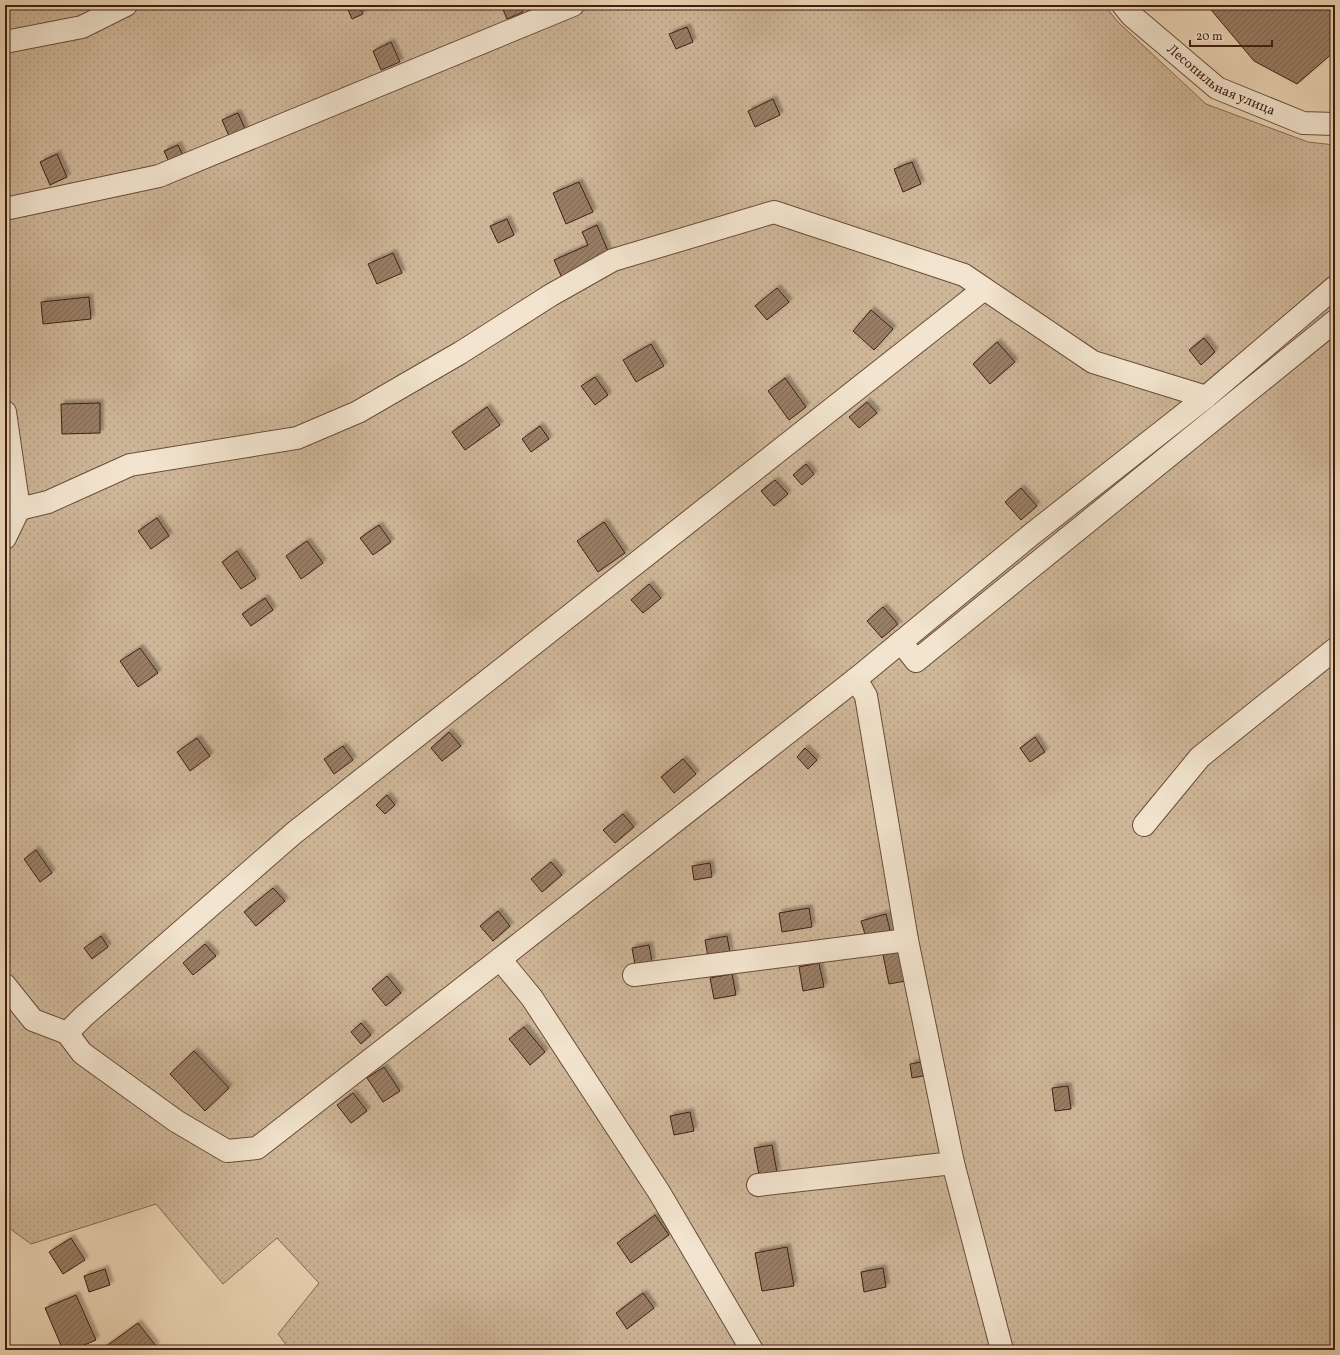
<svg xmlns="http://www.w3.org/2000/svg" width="1340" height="1355" viewBox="0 0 1340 1355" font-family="Vollkorn,serif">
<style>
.grass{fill:url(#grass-dots);stroke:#876a55}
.building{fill:url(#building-hatch);stroke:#401f12;filter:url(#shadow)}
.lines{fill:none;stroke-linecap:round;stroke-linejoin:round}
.minor-casing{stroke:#6b4c3a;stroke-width:24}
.minor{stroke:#f2e4ce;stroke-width:22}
.labels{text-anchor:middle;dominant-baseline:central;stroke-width:4;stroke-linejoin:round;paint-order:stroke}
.street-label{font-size:14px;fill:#401f12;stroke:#f2e4ce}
</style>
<defs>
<pattern id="grass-dots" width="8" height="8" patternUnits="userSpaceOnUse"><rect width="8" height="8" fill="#ceb698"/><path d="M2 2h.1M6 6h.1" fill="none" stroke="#b29c82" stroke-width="1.8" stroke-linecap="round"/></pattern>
<pattern id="building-hatch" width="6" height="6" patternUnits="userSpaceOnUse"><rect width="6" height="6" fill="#997e66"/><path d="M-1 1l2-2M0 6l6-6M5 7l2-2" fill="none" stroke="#7e6753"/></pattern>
<filter id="shadow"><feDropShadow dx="3.5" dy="-3.5" stdDeviation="1" flood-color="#0004"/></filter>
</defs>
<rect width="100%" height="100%" fill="#ebd5b4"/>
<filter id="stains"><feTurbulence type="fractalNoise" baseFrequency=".005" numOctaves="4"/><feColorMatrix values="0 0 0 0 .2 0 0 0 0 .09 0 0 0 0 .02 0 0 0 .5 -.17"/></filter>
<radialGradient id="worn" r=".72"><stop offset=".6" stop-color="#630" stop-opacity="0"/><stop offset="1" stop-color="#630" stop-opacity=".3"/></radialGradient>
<path class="grass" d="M5,5H1104L1119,23L1206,104L1308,142L1335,145V1350H290L278,1334L319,1283L277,1238L223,1284L156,1204L31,1244L5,1225Z"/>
<path class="building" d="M346,5H359L363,14L352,19Z
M501,5H520L523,12L507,19Z
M1207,5H1335V51L1297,84L1254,61Z
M687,27L693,42L676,49L669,34Z
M391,42L400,62L381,70L373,51Z
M773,99L780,115L755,127L748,111Z
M238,113L245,129L229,136L222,120Z
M178,145L183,156L169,162L164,151Z
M57,154L67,177L50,185L40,162Z
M912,162L921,184L903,192L894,169Z
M579,182L593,212L566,224L553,193Z
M507,219L514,235L498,243L490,226Z
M597,225L610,256L562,278L554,260L588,245L582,232Z
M393,253L402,273L377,284L368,264Z
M777,288L789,302L767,320L755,306Z
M89,297L91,319L43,324L41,302Z
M871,310L893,329L874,350L853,331Z
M1204,338L1215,352L1201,365L1189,350Z
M997,342L1015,362L990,384L973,364Z
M651,344L664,366L636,382L623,360Z
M595,377L608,395L595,405L581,386Z
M785,378L806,407L789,420L768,391Z
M867,402L877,413L859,428L849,417Z
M100,403V433L62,434L61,404Z
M487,407L500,425L465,450L452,432Z
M540,426L549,439L531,452L522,439Z
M806,464L814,474L802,485L793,475Z
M775,480L788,494L774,506L761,491Z
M1021,488L1037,506L1021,520L1005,502Z
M157,518L169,536L151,549L138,531Z
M604,522L625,553L598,572L577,541Z
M379,525L391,542L373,555L360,538Z
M307,541L323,563L301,579L286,556Z
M237,551L256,579L241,589L222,562Z
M649,584L661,598L643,613L631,600Z
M265,598L273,610L251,626L242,614Z
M883,607L898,624L882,638L867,621Z
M140,648L158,673L138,687L120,661Z
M449,732L461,746L442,761L431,748Z
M1035,737L1045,752L1030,762L1020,748Z
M197,738L210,756L190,771L177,752Z
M343,746L353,760L334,774L324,759Z
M805,748L817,760L808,769L797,757Z
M683,759L696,774L674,793L661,777Z
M387,795L395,805L385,814L376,805Z
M623,814L634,827L615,843L603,830Z
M36,850L52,873L40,882L24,859Z
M551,862L562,875L542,892L531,879Z
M710,863L712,877L694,880L692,866Z
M273,888L285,901L256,926L244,912Z
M809,908L812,927L782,932L779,913Z
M498,911L510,926L493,941L480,926Z
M886,914L891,934L867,941L861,921Z
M101,936L108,947L92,959L84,948Z
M727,936L730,953L708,957L705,940Z
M205,944L216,956L193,975L183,963Z
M649,945L652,962L635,965L632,948Z
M905,950L911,980L889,984L883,955Z
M819,963L824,987L803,991L799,967Z
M732,974L736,995L714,999L710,978Z
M387,976L401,993L386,1006L372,989Z
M361,1023L371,1035L361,1044L351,1032Z
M524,1027L545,1052L530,1065L509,1039Z
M194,1051L229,1088L205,1111L170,1074Z
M921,1062L923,1076L912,1078L910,1064Z
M384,1067L400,1091L383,1102L367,1078Z
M1068,1086L1071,1109L1055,1111L1052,1088Z
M353,1093L367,1111L351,1123L337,1105Z
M690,1112L694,1131L674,1135L670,1116Z
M772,1145L777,1172L759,1175L754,1148Z
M655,1215L669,1235L631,1263L617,1243Z
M71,1238L85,1260L63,1274L49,1252Z
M787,1247L794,1286L762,1291L755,1253Z
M883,1268L886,1287L864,1292L861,1272Z
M105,1269L110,1285L89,1292L84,1276Z
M643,1293L654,1308L627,1329L616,1313Z
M76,1295L96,1340L73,1350H63L45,1308Z
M138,1323L156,1346L151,1350H101Z"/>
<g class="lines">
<defs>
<g id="minor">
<path id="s1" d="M1123,5L1131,15L1217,88L1303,123L1335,124"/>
<path d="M5,42L82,27L126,5"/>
<path d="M5,209L159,176L573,5"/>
<path d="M5,412L19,509L5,538"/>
<path d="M19,509L48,502L130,465L297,438L358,412L460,353L551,295L613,260L774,212L964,275L1093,362L1206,397"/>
<path d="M901,642L916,661L1335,321"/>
<path d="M856,679L866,696L907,940L953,1163L1002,1350"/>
<path d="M1144,825L1200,757L1335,649"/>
<path d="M500,959L532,998L659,1192L752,1350"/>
<path d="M634,975L907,940"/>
<path d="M5,985L33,1020L67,1033L82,1053L176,1121L227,1151L257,1148L500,959L856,679L1032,534L1206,397L1335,287"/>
<path d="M67,1033L84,1016L294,833L984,289"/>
<path d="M758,1185L953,1163"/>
</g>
</defs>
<use href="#minor" class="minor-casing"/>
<use href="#minor" class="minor"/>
</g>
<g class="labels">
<g class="street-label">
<text stroke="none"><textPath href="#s1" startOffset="125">Лесопильная улица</textPath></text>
</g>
</g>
<rect width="1340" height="1355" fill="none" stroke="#ebd5b4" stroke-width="20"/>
<rect x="6" y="6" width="1328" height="1343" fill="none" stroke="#401f12" stroke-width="2"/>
<rect x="10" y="10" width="1320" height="1335" fill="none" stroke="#401f12"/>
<path d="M1190 40v6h82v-6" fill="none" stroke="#401f12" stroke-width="2"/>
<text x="1196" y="40" font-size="12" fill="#401f12" stroke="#f2e4ce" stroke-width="3" paint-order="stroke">20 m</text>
<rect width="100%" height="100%" filter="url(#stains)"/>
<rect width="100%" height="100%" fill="url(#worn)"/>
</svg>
